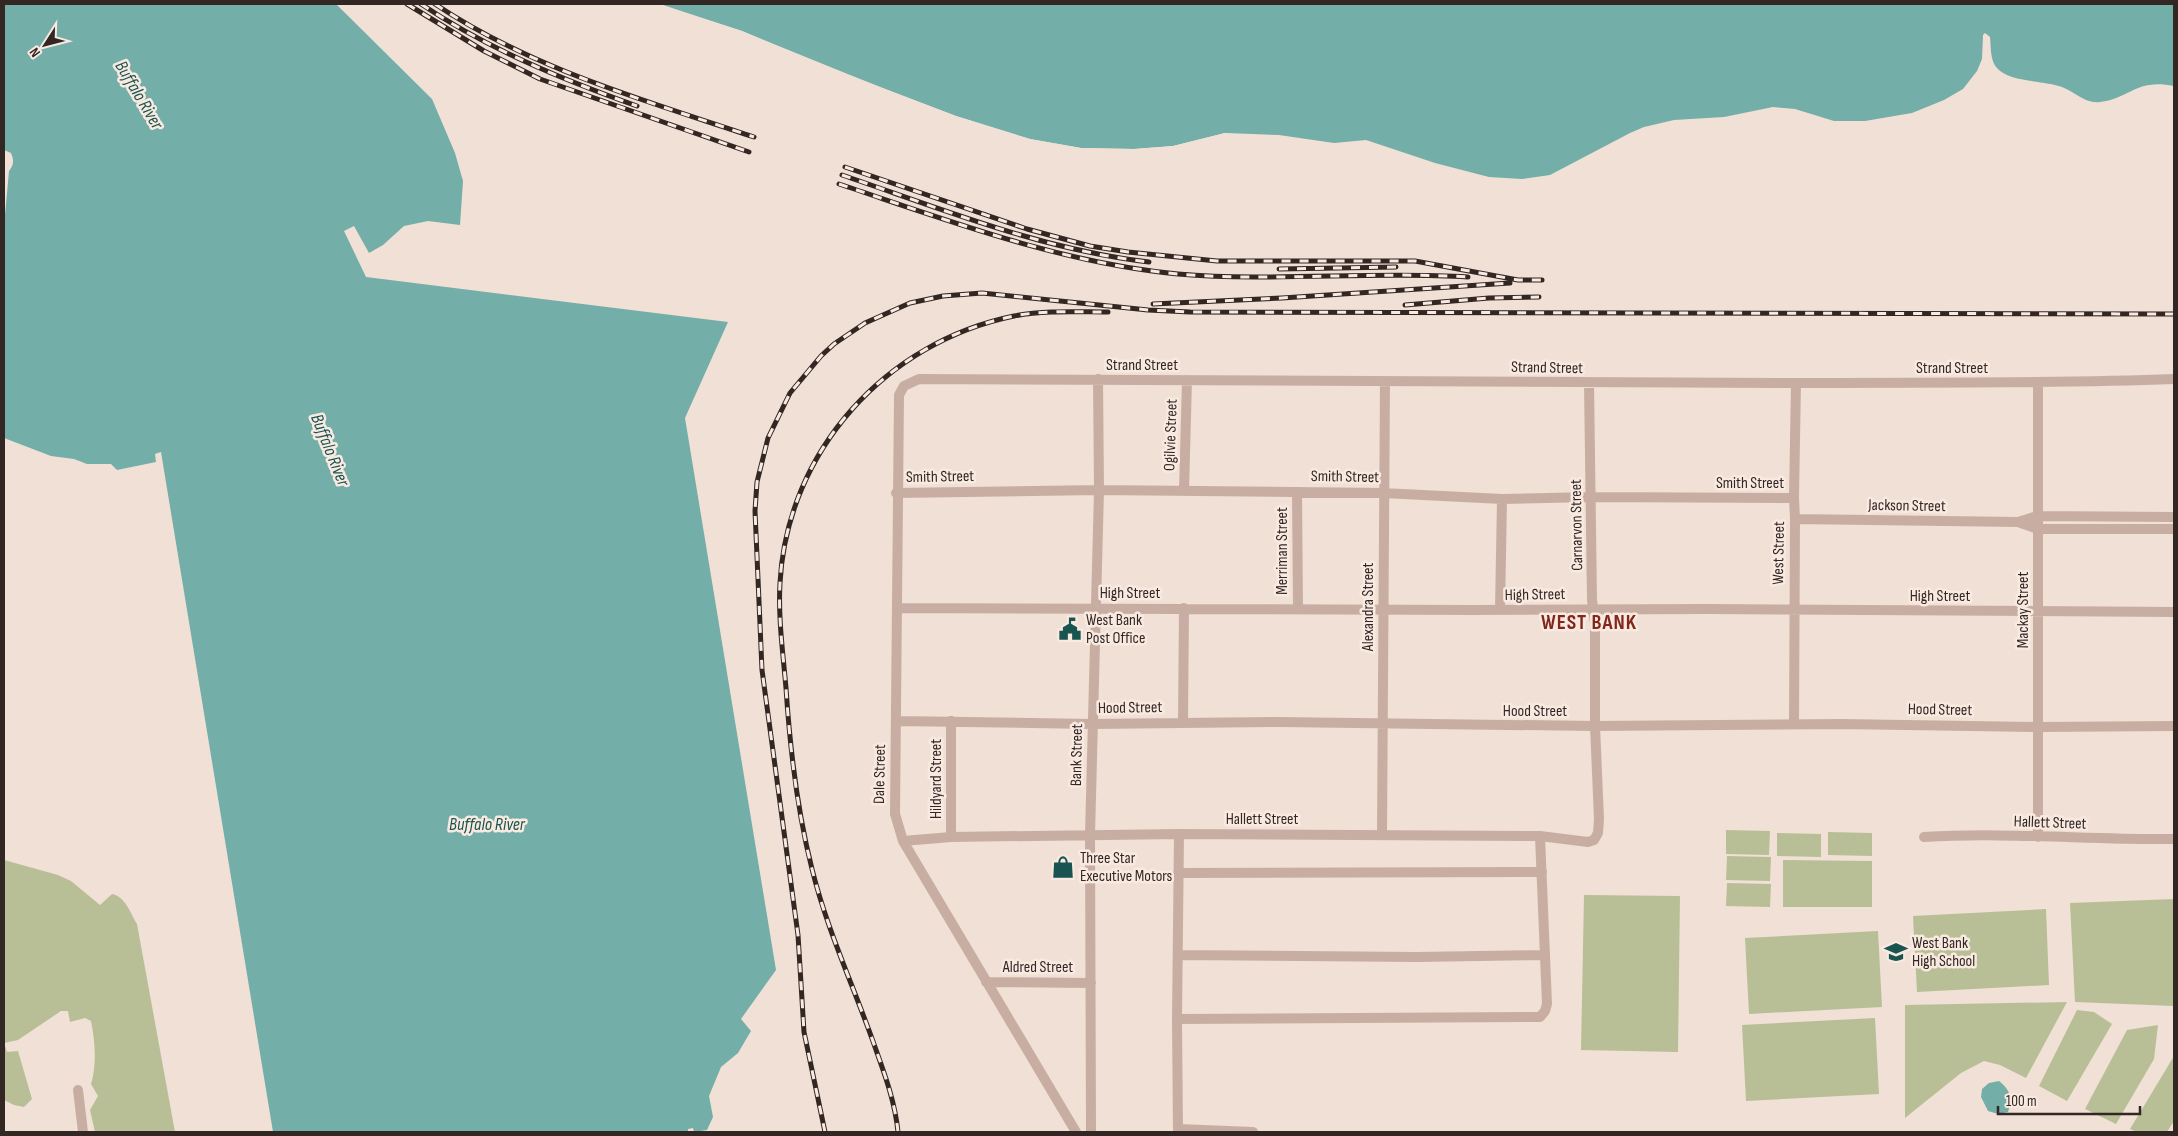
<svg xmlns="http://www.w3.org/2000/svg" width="2178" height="1136" viewBox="0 0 2178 1136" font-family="'Sofia Sans Condensed',sans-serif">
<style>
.green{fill:#b8bf96}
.water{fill:#74aea8}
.pier{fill:#f1e0d5}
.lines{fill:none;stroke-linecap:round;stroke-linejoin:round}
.minor{stroke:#c8aea2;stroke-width:10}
.rail-casing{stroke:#332724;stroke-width:5}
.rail{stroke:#f9eae1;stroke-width:3;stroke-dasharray:9;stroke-linecap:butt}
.labels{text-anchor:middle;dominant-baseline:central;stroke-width:5;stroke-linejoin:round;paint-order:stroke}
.street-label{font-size:16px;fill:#332724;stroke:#f9eae1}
.poi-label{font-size:16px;fill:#332724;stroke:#f9eae1;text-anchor:start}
.water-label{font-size:18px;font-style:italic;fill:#1a5450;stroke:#f9eae1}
.district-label{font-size:21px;font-weight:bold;letter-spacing:1px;fill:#83261c;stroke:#f9eae1}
</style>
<rect width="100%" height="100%" fill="#f1e0d5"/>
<path class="green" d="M1726,830L1770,831L1769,855L1726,854Z
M1828,832L1872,833V856L1828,855Z
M1777,833L1821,834V857L1777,856Z
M1727,856L1771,857L1770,881L1726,880Z
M4,860L58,875L71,881L100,905L112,894C125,896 131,914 137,924L175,1132H95L90,1110L98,1096L91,1084C97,1064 95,1041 91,1021L85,1018L70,1022L68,1011H61L18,1040L4,1043L7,1052L18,1051L32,1099L24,1107L14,1105L4,1100Z
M1783,860L1872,861V907H1783Z
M1727,883L1771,884L1770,907L1726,906Z
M1584,895L1680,896L1678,1052L1581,1050Z
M2174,899V1006L2075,1002L2070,903Z
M2046,909L2049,985L1917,992L1913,916Z
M1878,931L1882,1007L1749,1014L1745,938Z
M2067,1002L2026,1078L2000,1065L1984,1061L1961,1073L1905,1118V1005Z
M2077,1010L2094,1012L2112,1024L2067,1101L2039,1086Z
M1875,1018L1879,1094L1746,1101L1742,1025Z
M2158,1025L2154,1059L2116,1124L2085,1109L2127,1030Z
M2174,1056V1121L2167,1132H2137L2130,1129Z"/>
<path class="water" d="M4,4H336L432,99L455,153L463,181L460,225L428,221L404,226L383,245L369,253L354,226L344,231L366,277L728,322L685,418L776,970L741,1019L751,1031L738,1053L721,1067L709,1096L713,1117L707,1130L694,1132L693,1128L688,1129V1132H273L161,452L155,454L156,462L117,470L111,464H87L74,459L51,456L4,438V226L9,171C14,165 14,160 11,153L4,150Z
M660,4H2174V86C2137,78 2130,98 2100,102C2085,104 2075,92 2062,87C2044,80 2009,83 1996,67C1990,59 1991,46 1990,37L1985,33L1983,35L1982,59L1977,71L1963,89L1944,100L1912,113L1865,121H1834L1795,109L1773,107L1724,117L1674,120L1644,127L1630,133L1550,175L1522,179L1489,177L1435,163L1366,140L1334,143L1279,135L1225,133L1173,146L1134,149L1081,148L1030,139L956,116L810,60L742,31Z
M1999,1081C2010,1090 2013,1097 2008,1112L1998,1114L1988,1111L1981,1097L1982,1089L1989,1083Z"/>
<path class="pier" d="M657,4L742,31L887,90L956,116L1030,139L1081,148L1134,149L1173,146L1225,133L1234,134L1235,136L1199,141L1173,148L1134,152L1081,150L1030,141L956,118L886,92L741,33Z"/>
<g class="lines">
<path class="minor" d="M1184,491L1187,380
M1297,492L1298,609
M896,493L1099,490L1383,493L1502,499L1592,497L1794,498
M1795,519L2018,522L2038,529H2174
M2018,522L2037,516L2174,517
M897,608L1472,610L1708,609L2174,612
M1500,610L1502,499
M896,721L1092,724L1279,722L1595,726L1841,724L2038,727L2174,726
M1183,721L1184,608
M1794,724L1795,519L1794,498L1796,383
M1382,835L1385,381
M951,837V721
M1924,837C2008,832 2091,840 2174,839
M2038,837V383
M903,841L951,837L1179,834L1540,836L1588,842L1594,840L1598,833L1599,819L1595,726V623L1592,600L1589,383
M1178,873L1542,872
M1179,955L1417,957L1545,955
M986,982L1091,983
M1177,1019L1540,1017L1545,1011L1547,1004L1540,836
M78,1090L83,1132
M1178,1129L1253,1132
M1076,1132L903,841L895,814L899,395L904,386L919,379C1211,379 1503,383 1796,383C1922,382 2048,384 2174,379
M1091,1132L1090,835L1099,490L1098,379
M1178,1132L1177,1019L1179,834"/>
<defs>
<path id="rail" d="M407,4L484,51L540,79L749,152
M421,4C488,49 561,79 637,106
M435,4C532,69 644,100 754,137
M845,167L1027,229L1090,246L1128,252L1217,261H1415L1518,280H1542
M842,175C942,209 1043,250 1149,262
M839,184C950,221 1061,263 1178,274C1274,282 1372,271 1468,277
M1279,269L1396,267
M1153,304L1282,298L1510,283
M1405,305L1489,298L1539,297
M825,1132L804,1032L798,935L762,670L755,511L757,482L768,438L790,393L821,356L834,344L865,323L910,303L943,296L982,293L1148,310L1190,312L2174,314
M898,1132C895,1102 885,1075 875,1047C854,987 827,930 812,869C797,810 790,749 786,688C783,653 778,618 780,583C787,451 886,342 1014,316C1045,310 1077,312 1108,312"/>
</defs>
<use href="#rail" class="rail-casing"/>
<use href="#rail" class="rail"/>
</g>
<defs>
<symbol id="civic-bare" viewBox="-9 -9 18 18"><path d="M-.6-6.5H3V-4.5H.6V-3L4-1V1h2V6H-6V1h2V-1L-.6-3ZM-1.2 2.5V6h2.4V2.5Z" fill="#1a5450" stroke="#f9eae1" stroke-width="2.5" paint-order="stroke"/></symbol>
<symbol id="shop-bare" viewBox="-9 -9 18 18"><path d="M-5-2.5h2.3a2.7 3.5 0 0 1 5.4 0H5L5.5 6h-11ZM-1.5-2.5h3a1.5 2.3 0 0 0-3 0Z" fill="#1a5450" stroke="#f9eae1" stroke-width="2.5" paint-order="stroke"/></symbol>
<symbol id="school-bare" viewBox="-9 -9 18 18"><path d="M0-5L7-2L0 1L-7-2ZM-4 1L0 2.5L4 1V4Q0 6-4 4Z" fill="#1a5450" stroke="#f9eae1" stroke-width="2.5" paint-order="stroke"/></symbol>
</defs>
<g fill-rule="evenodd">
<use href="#civic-bare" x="1054" y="613" width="32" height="32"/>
<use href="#shop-bare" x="1047" y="851" width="32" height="32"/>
<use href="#school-bare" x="1880" y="936" width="32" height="32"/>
</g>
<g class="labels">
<g class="street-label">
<text x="1142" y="365">Strand Street</text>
<text transform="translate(1547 368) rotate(1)">Strand Street</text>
<text x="1952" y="368">Strand Street</text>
<text transform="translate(1171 435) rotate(-88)">Ogilvie Street</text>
<text transform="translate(940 477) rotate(-1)">Smith Street</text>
<text transform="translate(1345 477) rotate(1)">Smith Street</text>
<text x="1750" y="483">Smith Street</text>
<text transform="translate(1907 506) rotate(1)">Jackson Street</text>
<text transform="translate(1577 525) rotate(-91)">Carnarvon Street</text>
<text transform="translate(1282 551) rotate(-90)">Merriman Street</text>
<text transform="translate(1779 553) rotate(-89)">West Street</text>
<text x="1130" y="593">High Street</text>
<text transform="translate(1535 595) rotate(-1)">High Street</text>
<text x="1940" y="596">High Street</text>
<text transform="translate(1368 607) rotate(-90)">Alexandra Street</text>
<text transform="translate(2023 610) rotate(-90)">Mackay Street</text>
<text transform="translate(1130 708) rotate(-1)">Hood Street</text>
<text transform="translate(1940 710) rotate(1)">Hood Street</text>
<text x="1535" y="711">Hood Street</text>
<text transform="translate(1077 755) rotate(-89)">Bank Street</text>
<text transform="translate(880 774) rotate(-89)">Dale Street</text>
<text transform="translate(936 779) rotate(-90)">Hildyard Street</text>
<text x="1262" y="819">Hallett Street</text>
<text transform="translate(2050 823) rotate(2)">Hallett Street</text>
<text x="1038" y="967">Aldred Street</text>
</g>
<g class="poi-label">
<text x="1086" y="620">West Bank<tspan x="1086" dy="18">Post Office</tspan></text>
<text x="1080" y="858">Three Star<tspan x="1080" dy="18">Executive Motors</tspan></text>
<text x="1912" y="943">West Bank<tspan x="1912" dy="18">High School</tspan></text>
</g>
<g class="water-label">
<text transform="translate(139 95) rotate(59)">Buffalo River</text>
<text transform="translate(330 450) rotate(68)">Buffalo River</text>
<text x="487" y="824">Buffalo River</text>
</g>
<g class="district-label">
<text x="1589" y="622">WEST BANK</text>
</g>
</g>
<rect width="2178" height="1136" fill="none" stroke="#332724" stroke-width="10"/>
<g transform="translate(45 45) rotate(234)" stroke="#f9eae1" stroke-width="4" paint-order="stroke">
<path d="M0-4L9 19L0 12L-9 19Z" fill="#332724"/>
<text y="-8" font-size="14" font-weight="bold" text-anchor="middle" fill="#332724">N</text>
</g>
<path d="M1998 1106v8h142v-8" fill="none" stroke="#332724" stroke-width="2.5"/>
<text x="2006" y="1106" font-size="15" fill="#332724" stroke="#f9eae1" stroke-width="4" paint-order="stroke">100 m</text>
</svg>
